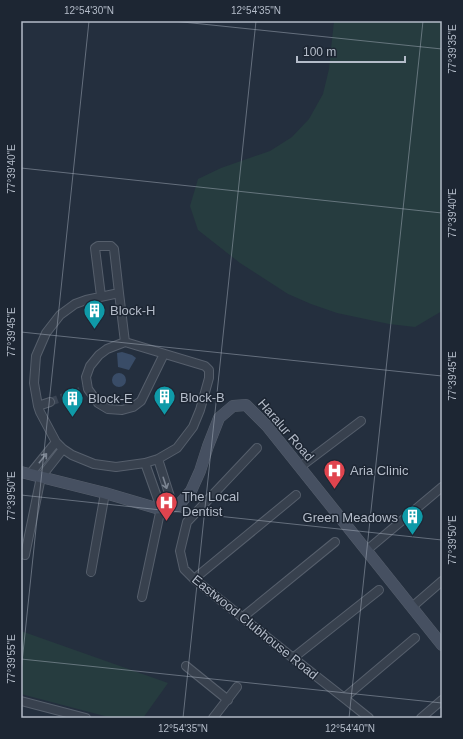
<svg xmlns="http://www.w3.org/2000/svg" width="463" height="739" viewBox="0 0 463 739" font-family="Helvetica,sans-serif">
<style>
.green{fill:#263c3f}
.water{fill:#394c67}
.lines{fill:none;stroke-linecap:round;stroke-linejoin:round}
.street-tunnel{stroke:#3a4453;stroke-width:8;stroke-dasharray:8 4;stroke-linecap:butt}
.street-casing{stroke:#565f6c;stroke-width:10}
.secondary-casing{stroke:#565f6c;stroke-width:12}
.street{stroke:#38414e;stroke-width:8}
.secondary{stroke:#465061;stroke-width:11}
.oneway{stroke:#7c8592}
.ticks{fill:none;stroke:#b4bcc9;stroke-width:1;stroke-opacity:0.45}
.labels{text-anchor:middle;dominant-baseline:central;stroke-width:3;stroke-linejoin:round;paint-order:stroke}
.poi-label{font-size:13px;fill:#b4bcc9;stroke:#1d2633;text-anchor:start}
.street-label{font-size:13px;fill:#b4bcc9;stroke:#1d2633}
.neatline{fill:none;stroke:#b4bcc9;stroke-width:1.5}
.ticks-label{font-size:10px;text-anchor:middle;fill:#b4bcc9}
</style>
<rect width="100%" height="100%" fill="#242f3e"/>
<path class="green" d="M334,21H442V311L415,327L389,324L337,313L311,304L288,294L240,263L198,230L190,206L198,179L221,168L270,151L292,137L309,119L323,94L329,69Z
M21,631L168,683L143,718H112L21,694Z"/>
<path class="water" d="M122,352L132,355L136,358L129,370L118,367L117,353Z
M112 380a7 7 0 1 1 14 0a7 7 0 1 1-14 0Z"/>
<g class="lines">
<path class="street-tunnel" d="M50,402L86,389"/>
<defs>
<path id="street" d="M119,293L125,342L205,366L209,370V378L200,410L193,427L177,448L158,459L145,463L116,467L94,464L72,455L63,449L56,442L40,412L38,406L34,383L36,356L46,333L60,315L75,304L86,300Z
M101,296L95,248L98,246H111L114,249L119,293
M125,342L107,349L99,355L90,366L86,377L88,389L98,403L108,409L122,410L133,407L141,401L164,354
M38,406L50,402
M257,448L187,522L180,551L184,569L194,579L293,658L344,698L369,718
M158,459L173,506
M300,467L361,421
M30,474L56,442
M367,550L442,487
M25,555L41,477L63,449
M91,572L105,493
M194,579L296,495
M142,597L161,508L145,463
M412,607L442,581
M243,617L335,542
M293,658L379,590
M186,666L228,700
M344,698L415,638
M21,701L86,718
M213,718L237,687
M421,718L442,700"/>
<path id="secondary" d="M21,472L105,493L156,508L178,506L191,491L200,471L208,446L219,418L233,406L246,405L267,426L442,645"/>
</defs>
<use href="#street" class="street-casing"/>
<use href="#secondary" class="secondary-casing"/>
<use href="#street" class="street"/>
<use href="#secondary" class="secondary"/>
</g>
<defs><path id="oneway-shaft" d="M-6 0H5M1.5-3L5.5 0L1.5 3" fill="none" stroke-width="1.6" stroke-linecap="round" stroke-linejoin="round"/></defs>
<g class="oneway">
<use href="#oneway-shaft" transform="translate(43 458) rotate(-51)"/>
<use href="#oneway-shaft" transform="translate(165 483) rotate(72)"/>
</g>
<path class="ticks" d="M173,21L442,49M21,168L442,213M21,332L442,376M21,495L442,540M21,659L442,703M21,672L89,21M183,718L256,21M349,718L423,21"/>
<defs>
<symbol id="building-pin" viewBox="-11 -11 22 30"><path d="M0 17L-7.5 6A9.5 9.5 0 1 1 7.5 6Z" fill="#0f9aa8" stroke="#1d2633"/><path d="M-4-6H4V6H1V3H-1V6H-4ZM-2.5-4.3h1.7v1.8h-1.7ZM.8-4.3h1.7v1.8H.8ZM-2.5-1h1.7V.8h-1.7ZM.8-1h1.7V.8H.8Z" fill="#fff"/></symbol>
<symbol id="hospital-pin" viewBox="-11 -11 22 30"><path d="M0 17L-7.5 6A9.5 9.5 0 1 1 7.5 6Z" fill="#e0444e" stroke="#1d2633"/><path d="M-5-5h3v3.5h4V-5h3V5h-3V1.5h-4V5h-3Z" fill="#fff"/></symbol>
</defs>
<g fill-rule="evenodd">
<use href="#building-pin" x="82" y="298" width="25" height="34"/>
<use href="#building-pin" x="152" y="384" width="25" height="34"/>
<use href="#building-pin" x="60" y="386" width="25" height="34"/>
<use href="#hospital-pin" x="322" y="458" width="25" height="34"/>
<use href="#hospital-pin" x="154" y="490" width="25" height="34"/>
<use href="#building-pin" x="400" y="504" width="25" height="34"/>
</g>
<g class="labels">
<g class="poi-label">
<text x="110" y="310">Block-H</text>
<text x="180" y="397">Block-B</text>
<text x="88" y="398">Block-E</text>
<text x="350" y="470">Aria Clinic</text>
<text x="182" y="496">The Local<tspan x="182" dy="15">Dentist</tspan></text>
<text x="398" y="517" text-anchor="end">Green Meadows</text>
</g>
<g class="street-label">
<text transform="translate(286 430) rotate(49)">Haralur Road</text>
<text transform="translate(255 627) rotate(39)">Eastwood Clubhouse Road</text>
</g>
</g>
<rect width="463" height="739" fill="none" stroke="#1d2633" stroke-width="44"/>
<path d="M297 56v6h108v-6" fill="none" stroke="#b4bcc9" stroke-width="2"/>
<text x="303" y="56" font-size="12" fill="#b4bcc9" stroke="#1d2633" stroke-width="3" paint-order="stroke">100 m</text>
<rect x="22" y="22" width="419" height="695" class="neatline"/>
<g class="ticks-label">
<text x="89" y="14">12°54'30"N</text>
<text x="256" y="14">12°54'35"N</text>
<text transform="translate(452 49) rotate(-90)" y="4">77°39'35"E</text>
<text transform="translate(11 169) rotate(-90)" y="4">77°39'40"E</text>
<text transform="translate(452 213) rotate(-90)" y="4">77°39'40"E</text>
<text transform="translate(11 332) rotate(-90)" y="4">77°39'45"E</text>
<text transform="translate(452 376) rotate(-90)" y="4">77°39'45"E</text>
<text transform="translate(11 496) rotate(-90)" y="4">77°39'50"E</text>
<text transform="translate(452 540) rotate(-90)" y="4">77°39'50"E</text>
<text transform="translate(11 659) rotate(-90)" y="4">77°39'55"E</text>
<text x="183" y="732">12°54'35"N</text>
<text x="350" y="732">12°54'40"N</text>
</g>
</svg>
